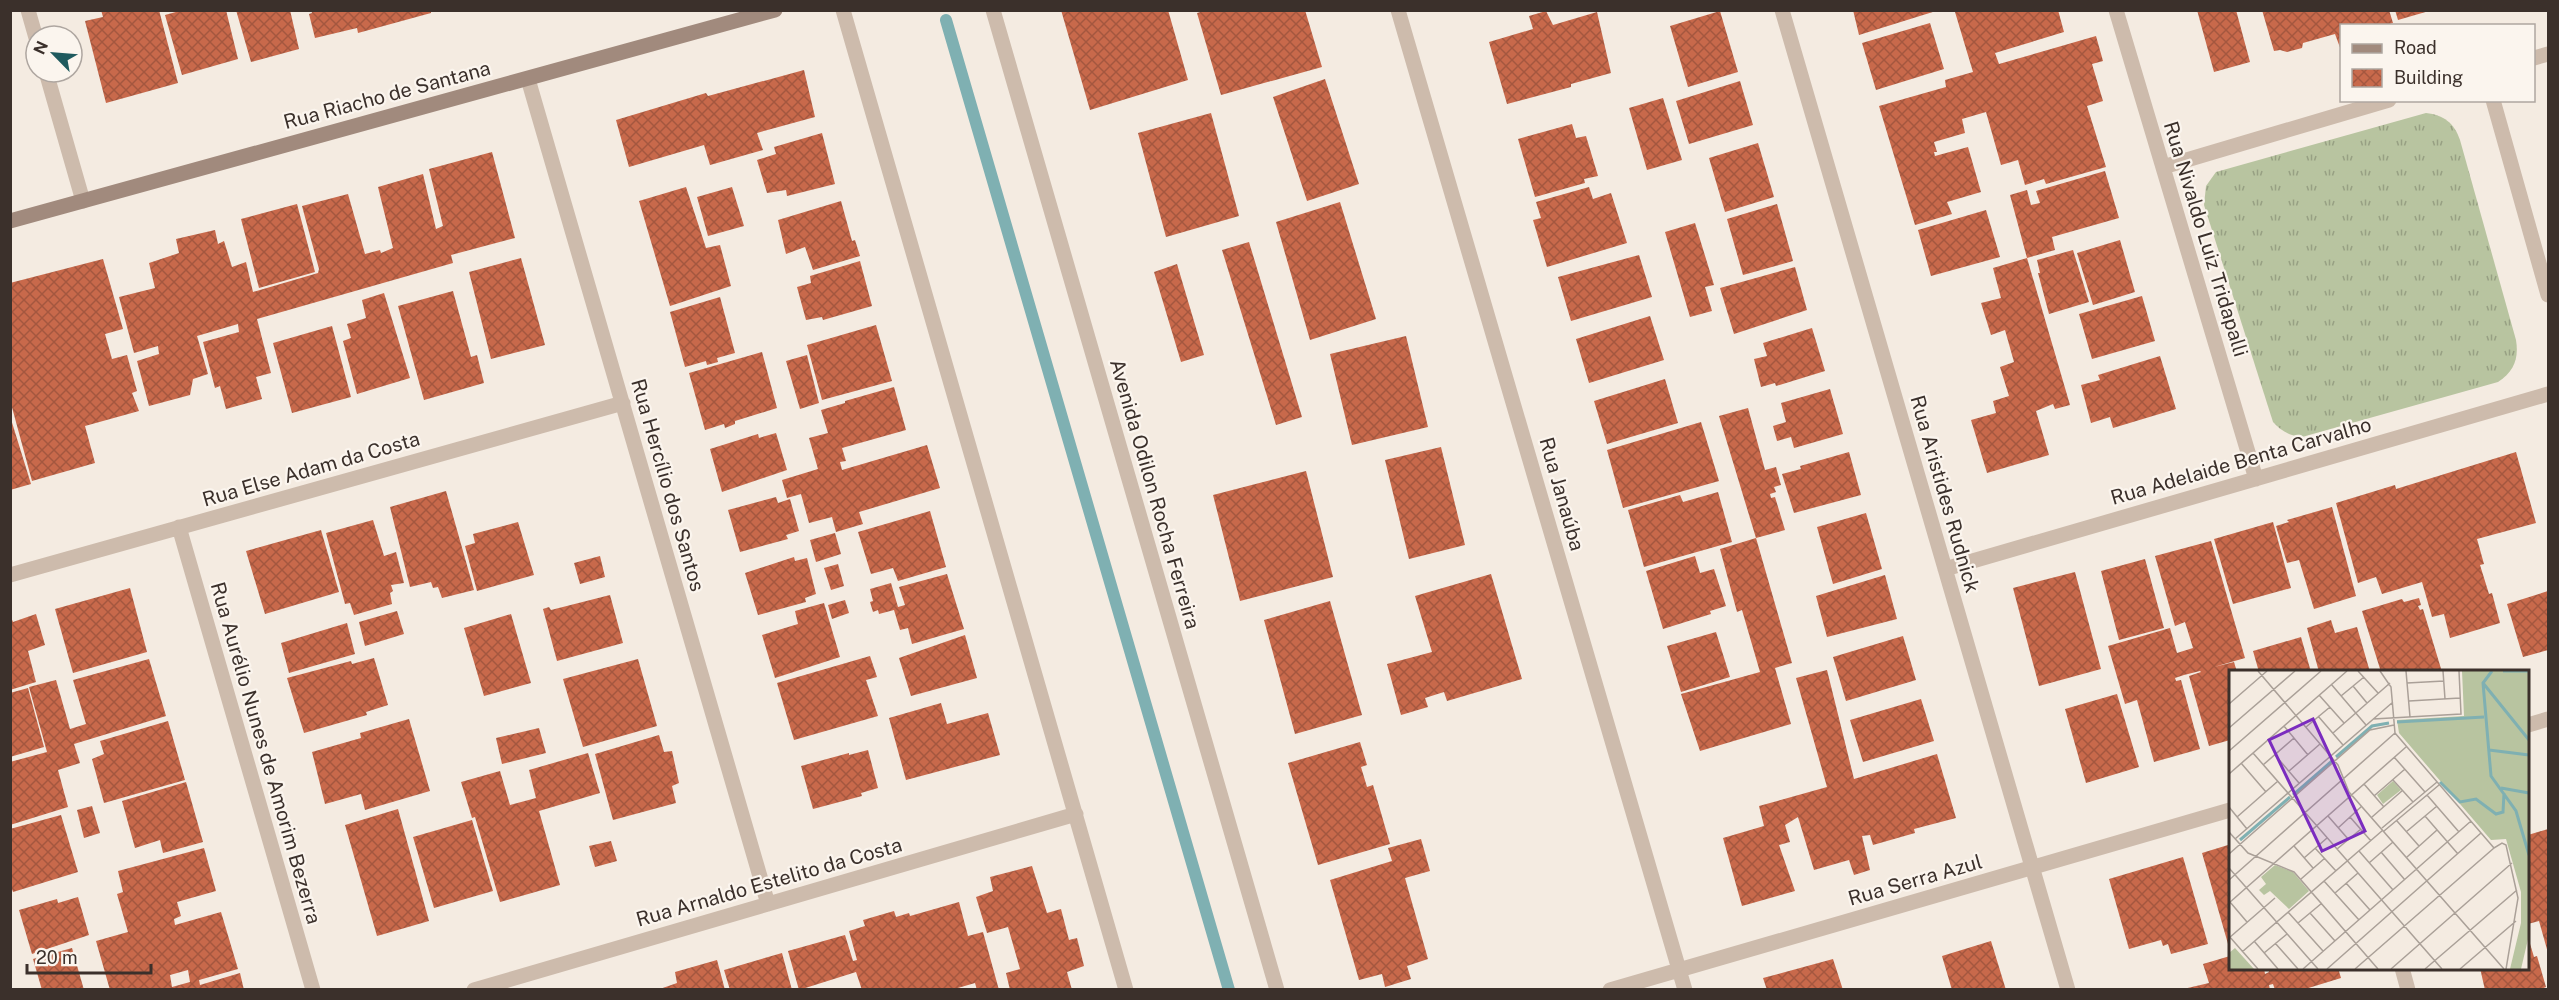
<svg xmlns="http://www.w3.org/2000/svg" width="2559" height="1000" viewBox="0 0 2559 1000" font-family="'Public Sans',sans-serif">
<style>
.grass{fill:url(#grass-tufts)}
.lines{fill:none;stroke-linecap:round;stroke-linejoin:round}
.stream{stroke:#7fb0b2;stroke-width:12}
.building{fill:url(#building-cross-hatch);fill-rule:evenodd}
.street{stroke:#cdbbac;stroke-width:15}
.secondary{stroke:#a18a7d;stroke-width:15}
.labels{text-anchor:middle;dominant-baseline:central;stroke-width:4.5;stroke-linejoin:round;paint-order:stroke}
.street-label{font-size:20px;fill:#3b302b;stroke:#fbf5ee}
.inset-river{fill:none;stroke:#7fb0b2;stroke-width:3}
.inset-road{fill:none;stroke:#aaa098;stroke-width:1.5}
.view{fill:#7b2cbf;fill-opacity:0.15;stroke:#7b2cbf;stroke-width:3}
.inset-edge{fill:none;stroke:#3b302b;stroke-width:3}
</style>
<defs>
<pattern id="grass-tufts" width="24" height="20" patternUnits="userSpaceOnUse" patternTransform="scale(1.5)"><rect width="24" height="20" fill="#b8c4a0"/><path d="M3 7l-1-3M5 7V3M7 7l1-3M15 17l-1-3M17 17v-4M19 17l1-3" fill="none" stroke="#97a083"/></pattern>
<pattern id="building-cross-hatch" width="8" height="8" patternUnits="userSpaceOnUse" patternTransform="scale(1.5)"><rect width="8" height="8" fill="#c8694b"/><path d="M0 0l8 8M0 8l8-8" fill="none" stroke="#a4573f"/></pattern>
</defs>
<rect width="100%" height="100%" fill="#f4ebe1"/>
<path class="grass" d="M2426,113C2444,115 2454,123 2460,140L2516,340C2519,359 2514,371 2498,382L2302,437C2290,436 2281,431 2273,422L2204,205L2206,186L2216,172Z"/>
<g class="lines">
<path class="stream" d="M946,20L1229,990"/>
</g>
<path class="building" d="M101,10H159L178,83L106,103L85,21L103,17Z
M183,10H226L238,59L182,75L165,15Z
M236,10H290L299,49L251,62Z
M311,10H431V13L358,33L357,28L315,38L309,14L312,13Z
M1061,10H1168L1188,80L1090,110Z
M1207,10H1305L1322,67L1221,95L1197,13Z
M1853,10H1936V11L1859,35Z
M1959,10H2058L2064,32L1995,53L1999,64L2096,36L2103,61L2092,64L2103,101L2087,106L2106,167L2046,184L2044,179L2025,185L2018,160L2001,165L1986,112L1962,119L1965,133L1934,142L1937,152H1934L1935,156L1968,147L1981,192L1947,202L1952,214L1915,225L1879,106L1946,87L1945,80L1973,72L1955,12Z
M2197,10H2236L2250,62L2214,72Z
M2262,10H2389L2393,23L2384,26H2342V53L2335,34L2303,43L2302,48L2287,52L2280,50L2274,51Z
M2395,10H2429V11L2398,20Z
M1546,11L1553,25L1597,12L1611,73L1571,84V87L1507,104L1489,42L1533,29L1529,16Z
M1720,11L1738,72L1688,87L1670,26Z
M1930,23L1944,69L1876,90L1862,43Z
M804,70L815,117L757,133L763,150L710,165L704,145L629,167L616,120L706,93L708,96Z
M1325,79L1359,184L1307,201L1273,97Z
M1740,81L1753,125L1689,144L1676,101Z
M1663,98L1682,160L1647,170L1629,108Z
M1211,113L1239,216L1166,237L1138,133Z
M1572,124L1576,138L1586,136L1598,176L1584,179L1585,183L1535,197L1518,139Z
M822,133L835,184L787,196L786,190L767,193L757,160L776,154L774,147Z
M1758,143L1774,197L1725,212L1709,158Z
M492,152L515,238L451,255L453,263L257,319L271,373L256,377L262,399L226,409L220,386L215,388L203,342L239,332L238,324L197,336L208,374L193,379L190,395L149,406L137,361L159,354L158,346L134,353L119,297L155,288L149,263L179,253L176,239L215,230L218,244L224,241L232,267L246,262L253,292L318,273L319,269L302,206L348,194L365,254L380,250L381,253L393,248L378,187L423,174L436,229L443,226L429,169Z
M2105,171L2119,218L2052,237L2055,250L2027,258L2010,195L2027,190L2031,205L2040,203L2036,191Z
M686,187L706,248L720,245L731,286L670,306L639,201Z
M732,187L744,226L708,236L697,197Z
M1589,187L1593,199L1611,193L1627,243L1547,267L1533,220L1541,218L1536,202Z
M841,201L852,241L855,240L860,256L813,270L805,247L786,254L778,220Z
M1340,202L1376,319L1310,340L1276,222Z
M297,204L315,272L259,288L241,219Z
M1777,204L1793,261L1743,275L1727,219Z
M1986,210L2000,257L1931,276L1918,230Z
M1695,223L1714,285L1705,287L1712,311L1690,317L1665,232Z
M2120,240L2135,292L2093,305L2077,253Z
M1249,242L1302,417L1276,425L1222,250Z
M2073,250L2089,302L2049,314L2038,273H2040L2037,260Z
M1639,255L1652,297L1571,321L1558,277Z
M521,258L545,345L491,359L469,272Z
M2027,258L2070,405L2055,409L2053,404L2036,411L2049,455L1987,473L1971,420L1996,413L1993,401L2009,396L2000,367L2014,362L2005,330L1991,335L1981,303L2001,298L1993,268Z
M103,259L123,329L105,334L112,359L127,355L137,391L132,393L139,411L85,426L95,463L32,481L10,400V283Z
M860,261L872,306L823,320L822,317L806,320L797,287L811,283L810,276Z
M1177,264L1204,355L1181,362L1154,272Z
M1795,267L1807,310L1734,334L1720,288Z
M453,291L471,357L477,355L484,383L424,400L398,306Z
M384,293L410,378L357,394L343,341L351,338L347,324L366,318L362,300Z
M2142,296L2155,341L2092,359L2079,314Z
M720,297L735,353L717,358L718,362L707,365L706,361L685,367L670,312Z
M1650,316L1664,360L1589,383L1576,339Z
M876,325L892,381L822,400L807,345Z
M332,326L351,397L292,413L273,343Z
M1812,328L1825,371L1776,386L1775,383L1761,387L1754,359L1767,356L1763,343Z
M1406,336L1428,427L1352,445L1330,354Z
M762,352L777,408L735,421V424L725,428L724,424L705,430L689,373Z
M807,355L819,403L800,409L786,361Z
M2160,356L2176,409L2113,428L2110,417L2091,423L2081,385L2100,380L2098,375Z
M1665,379L1678,423L1607,444L1594,401Z
M894,387L906,430L842,448L846,461L840,462L842,470L927,445L940,488L859,512L863,524L836,532L832,517L809,523L801,494L787,498L782,480L818,469L809,438L828,433L821,410L845,403V401Z
M1830,389L1843,434L1794,448L1791,437L1777,441L1773,426L1786,422L1781,403Z
M1748,408L1765,470L1776,467L1781,485L1774,487L1776,492L1770,494L1771,498L1775,497L1785,530L1756,538L1792,663L1775,668L1791,724L1700,751L1681,694L1760,672L1742,610L1737,612L1720,549L1756,538L1719,416Z
M10,416L31,484L10,490Z
M1701,422L1719,481L1623,508L1607,450Z
M776,433L787,470L722,492L710,449L758,434L759,438Z
M1441,447L1465,545L1409,559L1385,460Z
M1849,452L1861,495L1794,513L1782,474L1801,469L1800,466Z
M2516,452L2536,523L2477,539L2484,564L2480,565L2489,594L2492,593L2500,623L2450,638L2444,614L2432,617L2422,582L2382,594L2376,577L2358,583L2336,503L2395,485L2396,489Z
M1306,471L1333,577L1240,601L1213,495Z
M446,491L474,590L442,598L438,587L433,588L431,582L410,587L390,507Z
M1718,492L1732,542L1644,567L1628,510L1680,495L1683,502Z
M776,497L778,503L790,499L799,531L786,535L788,539L740,552L728,510Z
M2332,507L2356,596L2314,609L2299,560L2287,563L2276,526L2289,522L2287,520Z
M930,511L946,567L898,581L893,568L871,574L858,532Z
M1866,513L1882,569L1833,584L1817,527Z
M373,520L384,556L396,552L404,583L391,585L393,591L390,593L392,604L354,615L350,603L345,604L326,533Z
M518,522L534,575L477,591L465,546L475,543L473,534Z
M2273,522L2291,588L2233,604L2214,539Z
M321,530L339,592L265,614L246,551Z
M835,533L841,554L816,562L810,540Z
M2211,541L2245,658L2214,667L2234,662L2237,672H2230V740L2209,746L2189,676L2201,672L2200,671L2184,675L2175,678L2176,681L2181,680L2200,749L2154,762L2137,700L2125,704L2108,646L2170,628L2177,653L2193,648L2185,622L2175,626L2155,556Z
M600,556L605,577L580,584L574,563Z
M1695,556L1700,573L1714,569L1726,606L1710,611L1711,614L1663,629L1646,571Z
M794,557L795,561L807,558L816,594L805,598L806,602L758,615L745,573Z
M2145,559L2164,628L2119,640L2101,571Z
M838,564L844,586L831,590L824,568Z
M2075,572L2101,669L2039,686L2013,588Z
M947,574L964,629L912,644L908,628L900,630L894,610L879,614L878,610L873,612L870,602L873,601L870,589L891,583L898,607L905,605L899,587Z
M1491,574L1522,679L1447,701L1444,692L1425,698L1428,707L1401,715L1387,664L1432,652L1415,596Z
M1885,575L1897,619L1827,637L1816,596Z
M130,588L147,652L73,673L55,609Z
M2548,591V650L2523,657L2507,604Z
M610,595L623,643L557,661L543,609L549,607L551,610Z
M2419,598L2421,605L2418,606L2420,610L2423,609L2442,672H2381L2362,611L2402,599L2404,602Z
M845,600L849,613L832,619L828,605Z
M1330,601L1362,715L1295,734L1264,620Z
M824,603L840,657L775,678L762,635L798,624L795,611Z
M397,611L404,634L365,646L359,622Z
M36,614L45,645L28,651L36,682L10,690V615L13,622Z
M511,614L531,683L484,696L464,628Z
M2331,620L2335,633L2357,627L2370,672H2319L2307,628Z
M347,623L355,654L289,673L281,643Z
M1716,632L1730,677L1681,692L1667,646Z
M965,635L977,678L911,696L899,658Z
M1903,636L1916,680L1846,701L1833,657Z
M2301,637L2311,672H2259L2253,651Z
M870,656L877,677L866,680L878,716L794,740L777,683Z
M374,658L388,705L366,712L367,715L304,733L287,678L351,661L352,664Z
M149,659L166,716L74,744L80,763L58,770L68,807L10,825V762L47,752L29,687L56,680L70,729L86,724L73,680Z
M638,659L657,726L583,747L563,679Z
M1827,670L1854,779L1937,754L1956,818L1914,829L1915,833L1873,845L1870,835L1862,836L1870,870L1854,875L1849,860L1814,870L1798,817L1785,825L1790,842L1779,845L1795,891L1742,906L1723,838L1764,826L1759,806L1827,787L1796,678Z
M28,688L44,747L10,757V693Z
M2117,694L2139,767L2086,783L2065,709Z
M1921,699L1934,741L1863,762L1850,720Z
M941,703L947,724L988,713L1000,755L906,780L889,718Z
M409,719L430,791L365,810L361,794L325,804L312,752L361,738L360,733Z
M168,721L185,780L104,803L92,759L104,754L100,741Z
M539,728L546,753L502,764L496,738Z
M659,735L664,752L672,751L679,783L672,786L676,803L613,820L595,754Z
M1360,742L1367,765L1361,767L1367,787L1373,785L1390,844L1318,865L1288,763Z
M868,750L878,788L861,793L862,796L813,809L801,766L849,753V755Z
M588,753L600,793L539,811L560,885L500,902L475,817L472,818L461,782L500,771L510,805L536,798L529,770Z
M186,782L203,842L163,853L160,840L135,848L122,801Z
M92,806L100,833L84,838L77,810Z
M398,809L429,921L377,936L345,825Z
M61,815L78,872L13,892L10,884V829Z
M472,820L493,891L434,908L413,837Z
M2548,829V953L2539,921L2528,924V835Z
M1421,839L1430,871L1405,878L1428,959L1407,966L1411,979L1385,987L1382,974L1359,980L1330,880L1392,861L1388,848Z
M611,841L617,861L595,867L589,846Z
M2228,845L2230,854V951L2202,853Z
M204,848L216,891L177,902L181,916L174,919L175,925L221,912L238,969L199,980L200,985L240,973L244,990H110L96,941L128,932L117,894L123,892L118,871ZM188,970L190,982L172,987L170,975Z
M2183,857L2208,944L2171,954L2168,944L2163,946L2161,940L2129,949L2109,879Z
M1032,866L1047,913L1061,909L1069,940L1077,938L1084,966L1067,972L1072,990H1010L1006,973L1020,969L1008,927L987,933L976,897L993,891L990,877Z
M78,897L89,935L32,954L19,910L57,899L58,903Z
M959,902L968,936L983,932L999,990H977L975,983L951,990H862L856,972L799,990L788,951L845,935L853,961L857,960L849,931L865,926L863,920L894,911L896,917L909,913L910,916Z
M2528,937L2534,957L2537,956L2546,987L2539,990H2485L2480,968H2528Z
M1991,941L2006,990H1952L1942,956Z
M72,948L84,990H42L33,959Z
M782,953L792,990H730L724,970Z
M2230,956V968H2264L2265,974L2269,972L2268,968H2338L2341,978L2302,990H2275L2273,984L2269,985L2270,990H2179L2209,983L2203,964Z
M1833,959L1843,990H1767L1763,978Z
M717,960L725,990H657L677,983L675,972Z"/>
<g class="lines">
<path class="street" d="M28,10L36,38
M843,10L1126,990
M993,10L1277,990
M1398,10L1685,990
M1782,10L2068,990
M2116,10L2256,479
M2534,58L2548,54
M46,72L83,201
M528,79L768,904
M2493,100L2548,295
M2163,167L2389,100
M179,527L313,990
M1945,569L2548,394
M10,575L623,403
M2528,725L2548,719
M2402,968L2408,990
M474,990L1076,814
M1610,990L2230,810"/>
<path class="secondary" d="M10,221L775,10"/>
</g>
<g class="labels">
<g class="street-label">
<text transform="translate(387 95) rotate(-15)">Rua Riacho de Santana</text>
<text transform="translate(2206 239) rotate(73)">Rua Nivaldo Luiz Tridapalli</text>
<text transform="translate(2241 461) rotate(-16)">Rua Adelaide Benta Carvalho</text>
<text transform="translate(311 469) rotate(-16)">Rua Else Adam da Costa</text>
<text transform="translate(668 485) rotate(74)">Rua Hercílio dos Santos</text>
<text transform="translate(1155 494) rotate(74)">Avenida Odilon Rocha Ferreira</text>
<text transform="translate(1562 494) rotate(74)">Rua Janaúba</text>
<text transform="translate(1945 494) rotate(74)">Rua Aristides Rudnick</text>
<text transform="translate(266 753) rotate(74)">Rua Aurélio Nunes de Amorim Bezerra</text>
<text transform="translate(1915 880) rotate(-16)">Rua Serra Azul</text>
<text transform="translate(769 882) rotate(-16)">Rua Arnaldo Estelito da Costa</text>
</g>
</g>
<g transform="translate(2229 670)">
<rect width="300" height="300" fill="#f4ebe1"/>
<path d="M164,111L172,120L154,134L148,125Z" fill="#b8c4a0"/>
<path d="M46,195L64,202L80,221L60,239L41,221L35,225L30,220L37,214L32,207Z" fill="#b8c4a0"/>
<path d="M233,1H300V265L292,299H281L292,253V222L277,169L262,170L170,63L168,50L235,46Z" fill="#b8c4a0"/>
<path d="M6,278L25,299H0V283Z" fill="#b8c4a0"/>
<path class="inset-river" d="M263,1L254,13L262,106L287,141L300,185M274,1H300M254,13L300,70M168,52L255,47M260,80L300,85M107,87L143,56L160,53M211,112L231,132L247,129L267,144L274,142L275,123M272,118L300,123M64,125L103,91M11,170L61,127"/>
<path class="inset-road" d="M29,1L109,95L120,122L275,299M129,1L149,23M151,1L162,17L166,63M177,1L181,47M214,1L216,29M178,13L215,11M102,14L137,55M124,16L138,33M90,25L115,53M112,26L135,7M180,31L231,28M0,34L38,1M89,46L114,75M144,49L232,44L230,1M55,56L79,85M77,57L101,37M0,58L66,1M104,63L161,13M166,63L265,178L273,173L277,175L289,228L277,299M0,81L92,1M24,83L213,299M46,85L70,113M165,87L196,122M12,93L37,122M34,95L65,68M60,101L91,74M0,104L118,1M164,110L184,132M135,114L155,137M198,125L230,162M145,126L176,99M0,137L18,159M99,146L120,170M196,146L229,184M8,147L49,111M121,147L142,171M143,147L174,120M168,151L190,176M109,158L133,136M153,158L208,112M155,161L210,115M0,162L19,183L65,202L149,299M177,162L208,136M6,169L164,32M65,176L84,198M86,178L107,201M108,179L132,159M130,181L164,220M152,182L176,210M0,184L141,60L165,55M178,187L208,160M75,188L98,168M140,193L164,172M0,198L89,299M72,209L96,188M0,210L166,63M95,211L130,250M117,213L141,240M106,223L129,203M1,232L18,252M0,233L177,77M59,242L94,281M81,243L106,271M69,253L93,233M0,266L29,299M0,268L46,228M25,271L49,299M46,273L69,299M13,282L154,160M35,283L58,264M74,299L242,151M98,299L252,163M126,299L265,178M162,299L283,193M196,299L288,220M231,299L287,251"/>
<path class="view" d="M84,49L136,161L93,181L40,70Z"/>
<rect width="300" height="300" class="inset-edge"/>
</g>
<rect width="2559" height="1000" fill="none" stroke="#3b302b" stroke-width="24"/>
<rect x="2340" y="24" width="195" height="78" fill="#fbf5ee" stroke="#aea6a0" stroke-width="1.5"/>
<rect x="2352" y="44" width="30" height="9" fill="#a18a7d" stroke="#aea6a0" stroke-width="1.5"/>
<text x="2394" y="54" font-size="18" fill="#3b302b">Road</text>
<rect x="2352" y="69" width="30" height="18" fill="url(#building-cross-hatch)" stroke="#aea6a0" stroke-width="1.5"/>
<text x="2394" y="84" font-size="18" fill="#3b302b">Building</text>
<g transform="translate(54 54) rotate(295)"><circle r="28" fill="#fbf5ee" stroke="#aea6a0" stroke-width="1.5"/>
<path d="M0-4.5L10 22L0 15L-10 22Z" fill="#1f5a5e"/>
<text y="-9" font-size="16" font-weight="bold" text-anchor="middle" fill="#3b302b">N</text>
</g>
<path d="M27 964v9h124v-9" fill="none" stroke="#3b302b" stroke-width="3"/>
<text x="36" y="964" font-size="18" fill="#3b302b" stroke="#fbf5ee" stroke-width="4.5" paint-order="stroke">20 m</text>
</svg>
